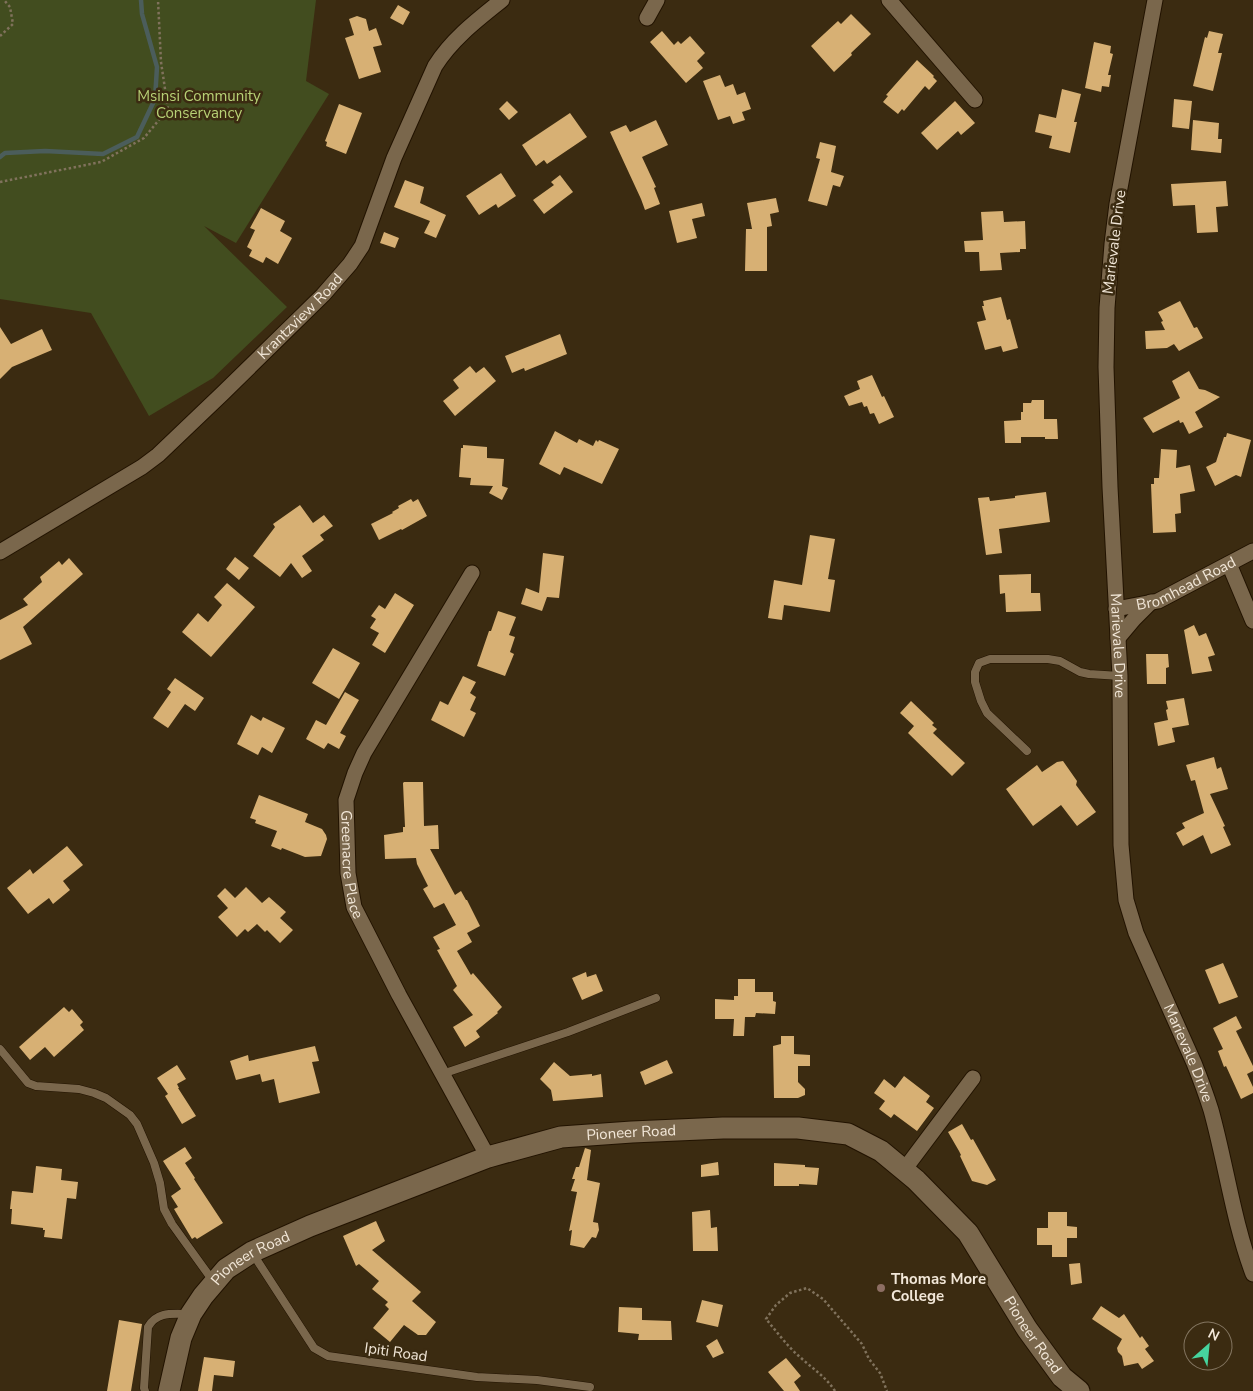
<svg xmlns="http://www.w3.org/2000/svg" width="1253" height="1391" viewBox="0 0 1253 1391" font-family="'Nunito Sans',sans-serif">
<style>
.green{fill:#424d1f}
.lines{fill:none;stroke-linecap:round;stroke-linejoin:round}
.stream{stroke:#4b5d5b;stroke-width:4.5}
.building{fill:#d7b074}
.service-casing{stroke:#221300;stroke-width:9}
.minor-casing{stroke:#221300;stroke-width:17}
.secondary-casing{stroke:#221300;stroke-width:23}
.path{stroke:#80725c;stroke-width:2.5;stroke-dasharray:2.5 2.5;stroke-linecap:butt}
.service{stroke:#7a674c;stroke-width:8}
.minor{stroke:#7a674c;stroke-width:15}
.secondary{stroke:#7a674c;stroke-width:21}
.education-dot{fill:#8d6e63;stroke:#3b2b11;stroke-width:2}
.labels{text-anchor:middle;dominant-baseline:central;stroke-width:5;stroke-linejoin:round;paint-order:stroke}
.park-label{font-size:15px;fill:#b7d075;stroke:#3b2b11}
.street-label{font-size:15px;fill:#f2e7d8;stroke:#3b2b11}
.poi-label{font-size:15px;font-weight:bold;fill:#f2e7d8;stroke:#3b2b11;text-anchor:start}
</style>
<rect width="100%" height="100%" fill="#3b2b11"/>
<path class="green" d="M0,0H316L306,81L329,94L236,243L204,226L287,307L213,378L149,416L91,313L0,299Z"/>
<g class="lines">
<path class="stream" d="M0,157L5,153L45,151L103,154L137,137L155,99L157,67L142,14L141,0"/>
</g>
<path class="building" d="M398,5L410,12L403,25L390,18Z
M851,14L871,34L851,53L852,55L834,72L811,46L838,21L841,24Z
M357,16L366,19L369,31L376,28L382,45L373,47L381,72L359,79L345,38L354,35L349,19Z
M662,31L674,45L678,41L681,44L690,36L705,53L697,61L703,68L686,83L650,42Z
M1209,31L1223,34L1218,53H1222L1213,91L1193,86L1205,37L1207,38Z
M1094,42L1111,46L1110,53L1113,54L1108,75H1111L1109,87L1102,86L1101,92L1085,88Z
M917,60L934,76L933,77L937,81L929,90L925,86L904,111L902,109L898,114L883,102L888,96L886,95Z
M720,75L725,87L733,84L737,95L745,92L751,109L742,112L745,120L733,124L730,116L718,120L703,81Z
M1062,89L1081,94L1074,122H1077L1070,153L1049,148L1052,136L1035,132L1039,114L1056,118Z
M1174,99L1192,101L1189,129L1172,127Z
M507,101L518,112L509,120L499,109Z
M955,101L975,123L961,135L958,131L937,150L921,133Z
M339,104L362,113L346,154L326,146L327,142L325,141Z
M570,113L587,137L547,164L544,160L536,166L522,145Z
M656,120L668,145L642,157L656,187L654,188L660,204L645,210L641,199L610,132L626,125L630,132Z
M1193,120L1219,123L1218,139H1222L1221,153L1191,150Z
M820,142L836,146L831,172L844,176L840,187L833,185L827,206L808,201L820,159L816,158Z
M501,173L516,196L498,208L496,204L479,215L466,196Z
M560,175L573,192L544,214L533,200L554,185L551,182Z
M405,180L424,187L420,203L446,215L436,238L424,233L430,221L394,207Z
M1226,181L1228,206L1216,207L1218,232L1197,233L1195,205L1173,206L1171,184Z
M776,198L779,212L770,214L772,226L767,227V271H745L746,229H752L747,203Z
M702,203L705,216L692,219L697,238L677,243L669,211Z
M261,208L285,221L280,231L292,238L278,264L266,257L263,263L249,256L252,250L247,247L255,230L250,228Z
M1003,211L1004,222L1025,221L1026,249H1020V252L1000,253L1002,270L980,271L979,252H965L964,241L983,240L981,212Z
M384,232L399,238L395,248L380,243Z
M1001,297L1007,320L1010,319L1018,348L1003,352L1001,346L985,350L977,322L986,320L982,306H984L983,301Z
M1180,301L1194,328L1197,327L1203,338L1179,351L1174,344L1167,348L1146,349L1145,331L1165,330L1161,322L1163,321L1158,312Z
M0,327L11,344L42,329L52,350L12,367L0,379Z
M560,334L567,354L525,371L524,368L512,373L505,356Z
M470,366L476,373L484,367L496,381L455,416L443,401L459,388L453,380Z
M1189,371L1199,389L1205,390L1220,397L1195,412L1203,427L1189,434L1183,422L1180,423L1179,420L1153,433L1143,418L1180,398L1172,381Z
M872,375L882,397L884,396L894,417L879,424L874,413L870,414L867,406L864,407L862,402L849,406L844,396L860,389L857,381Z
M1032,400H1044V419H1057L1058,439H1045V437H1021V443H1005L1004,421L1021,420V412H1023V403H1031Z
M555,431L577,443L579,439L593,446L596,440L598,442L599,440L619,449L602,484L564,467L560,475L539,464Z
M1227,433L1251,440L1241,477L1236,475L1215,486L1206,467L1216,462L1224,437H1226Z
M463,445L487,447V458L504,459L502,486L508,488L502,500L489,493L493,486L470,485L471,478L459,477L461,448H463Z
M1161,449L1177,450L1176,468L1190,465L1195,491L1180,494L1181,513L1175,514L1176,532L1153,533L1151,484H1154V478H1159Z
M1046,492L1050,522L999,529L1002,553L986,555L978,498L989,497L990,501L1015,498V496Z
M411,499L413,502L418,499L427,516L402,530L401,529L379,540L371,524L393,513L392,512L399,508L398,506Z
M300,505L313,523L324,515L333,526L320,535L324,540L302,556L312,571L302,578L291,563L280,577L253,556L275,527L273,524Z
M810,535L835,539L828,579L835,580L830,612L784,605L782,620L768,618L774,580L802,585Z
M543,553L564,556L559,598L547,597L542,611L521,604L526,588L539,593Z
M235,557L249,568L239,580L226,569Z
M69,558L83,574L23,627L32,644L0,660V620L28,605L23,599L42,582L40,577L59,561L62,565Z
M1031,574V593H1040L1041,611L1006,612L1005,593L1000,594L999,575Z
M227,583L255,607L211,657L182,632L198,613L208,622L222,605L214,597Z
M395,593L414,605L385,653L372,645L379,633L370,628L376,619L371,616L379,605L385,609Z
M498,611L516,617L509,635L515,637L510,652L514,654L505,676L477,666L489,631H491Z
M1194,625L1199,636L1206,633L1215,655L1208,657L1212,671L1192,674L1184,630Z
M333,648L360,663L339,699L312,683Z
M1146,654H1168L1169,667L1166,668V684H1147Z
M463,676L476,682L470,693L476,697L470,710L476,713L464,737L431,720L440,701L448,705Z
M175,678L204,698L195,711L185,704L168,728L153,718L171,692L167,689Z
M345,692L359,700L340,733L346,736L339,749L328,743L324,749L306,739L316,720L326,725Z
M1184,698L1189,725L1172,728L1175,742L1158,746L1154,723L1168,720L1166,710L1168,709L1166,701Z
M911,701L934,723L932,725L937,729L933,733L965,763L952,776L908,733L914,726L900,713Z
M251,715L261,721L263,717L285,728L272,753L262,747L258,755L237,744Z
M1214,757L1217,769L1221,767L1228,789L1210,794L1225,826L1223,827L1231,845L1211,854L1203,835L1183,846L1176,833L1185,828L1182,823L1204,813L1195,780L1191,781L1186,765Z
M1063,761L1077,781L1076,785L1096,812L1077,826L1061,805L1033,826L1006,789L1037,765L1042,772L1057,762Z
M404,782H423L424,826L438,825L439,849H430L455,895L461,891L466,900H467L480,926L467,933L472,942L457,951L471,975L473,973L502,1007L497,1012L498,1013L476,1031L480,1037L465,1047L453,1027L473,1015L453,990L457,986L437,950L440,949L433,937L456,925L444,903L434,908L423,889L428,886L417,864L416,858L385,859L384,835L403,832V827H405L403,783Z
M259,795L308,814L305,822L322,829L326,835L327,839L321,856L305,857L282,848L281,850L271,846L277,831L255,823L256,820L250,818Z
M67,846L83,865L63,881L70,890L53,904L49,898L28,914L7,888L30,869L33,874Z
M246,887L262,903L269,897L286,912L280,918L293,930L280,943L267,930L265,932L257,924L248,932L245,929L237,937L218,917L228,908L217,896L225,888L235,898Z
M1223,963L1238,997L1219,1004L1205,970Z
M586,972L587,977L596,974L603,991L582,1000L572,978Z
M738,979H755V992H773V1001L776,1002L775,1014L756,1013L755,1017H745L744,1036H733L734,1019H715V999L734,1000V996H738Z
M64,1007L69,1012L72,1009L83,1022L80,1025L84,1030L54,1057L45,1047L30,1060L19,1047Z
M1236,1016L1242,1028L1236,1031L1253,1066V1071L1247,1074L1253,1087V1093L1241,1099L1226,1066L1224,1067L1218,1051L1223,1049L1213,1028Z
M781,1036H794V1054L810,1055V1066H798V1082L805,1089V1095L798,1098H774L773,1046L781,1044Z
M315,1046L319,1061L312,1062L320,1093L279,1103L274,1079L262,1082L260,1074L236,1080L230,1061L248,1055L249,1061Z
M667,1060L673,1073L645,1085L640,1072Z
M554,1062L570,1076L592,1074V1076L601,1074L603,1097L553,1101L551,1090L540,1079Z
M177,1065L186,1079L177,1084L179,1088H178L196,1116L182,1124L165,1096L168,1094L157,1078Z
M904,1076L930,1096L926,1102L934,1108L917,1131L894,1114L891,1118L879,1109L885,1101L874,1093L884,1079L895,1088Z
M962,1124L971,1140L973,1139L996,1180L987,1185L972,1181L960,1156L961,1155L959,1151L948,1132Z
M185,1147L192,1158L185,1163L195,1178L194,1179L223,1223L197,1239L195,1237L192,1239L174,1209L178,1207L171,1196L181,1189L163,1161Z
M585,1148L591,1150L587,1180L600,1183L593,1222L598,1223L599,1230L596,1238L592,1237L584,1248L570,1245L572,1230L569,1231L577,1192L571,1191L575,1179H572L576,1167H579Z
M718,1162L719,1175L701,1177V1165Z
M774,1163L805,1165V1167L819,1168L817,1185L799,1184V1186H774Z
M36,1166L62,1169L61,1180L78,1182L76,1199L67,1198L62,1239L44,1237L45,1230H43V1228L11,1224L12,1209H10L12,1191L33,1193Z
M710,1210L711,1228L717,1227L718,1251H693L692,1212Z
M1048,1212H1067V1226L1077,1227V1238H1067V1257H1052V1245H1037V1228H1048Z
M376,1221L385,1241L372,1250L421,1292L412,1301L436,1322L426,1335H418L404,1325L390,1342L373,1328L389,1309L385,1305L388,1302L372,1289L379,1281L359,1264L356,1266L343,1236Z
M1080,1263L1082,1283L1071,1285L1069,1264Z
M702,1300L723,1305L718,1327L696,1322Z
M1101,1306L1119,1318L1124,1314L1140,1338L1142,1336L1149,1346L1145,1349L1154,1361L1142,1369L1138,1363L1124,1366L1122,1356L1118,1352L1117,1348L1122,1339L1092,1319Z
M619,1307L642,1308V1320L671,1321L672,1340H638L639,1334L618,1332Z
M119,1320L142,1324L131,1391H107Z
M717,1339L724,1353L713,1358L706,1346Z
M204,1357L235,1361L233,1377L214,1375L212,1391H198Z
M786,1358L801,1376L794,1382L800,1391H784L768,1372Z"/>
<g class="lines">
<defs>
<path id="service" d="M1027,751L987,713L981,701L975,682V672L979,663L990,659H1048L1060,661L1080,672L1089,674L1120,676
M0,1049L28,1083L36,1086L79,1089L94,1093L106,1098L130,1115L137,1124L154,1163L160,1183L164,1209L172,1224L213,1281
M442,1074L568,1032L656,998
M253,1254L314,1348L328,1356L477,1377L537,1380L590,1387
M145,1391L144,1388L148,1327C157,1311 173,1314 189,1314"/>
<g id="minor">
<path d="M889,0L975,100"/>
<path id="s1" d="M1155,0L1117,204L1112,244L1107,308L1106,367L1110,487L1120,676L1121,845L1126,900L1136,933L1194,1063C1200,1078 1206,1094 1211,1110C1226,1164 1233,1220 1253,1274"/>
<path d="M647,18L657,0"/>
<path id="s2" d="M0,552L142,467L158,455L223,393L323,295L350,264L362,246L394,158L435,66C452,39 477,20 502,0"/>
<path d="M1229,564L1253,621"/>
<path id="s3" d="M472,573L364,753L355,773L346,800L348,873L354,907L399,995L488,1157"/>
<path id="s4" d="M1116,609L1158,601L1253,551"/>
<path d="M1118,638L1134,619L1151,602"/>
<path d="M904,1170L973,1078"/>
</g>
<g id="secondary">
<path id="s5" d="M169,1391L181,1338L191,1314L203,1296L226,1269L252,1252L310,1226L488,1157L561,1137L632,1132L723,1128H798L848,1134L881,1151L916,1180L968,1233L1027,1329L1062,1377L1079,1391"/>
</g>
</defs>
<use href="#service" class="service-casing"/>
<use href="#minor" class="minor-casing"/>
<use href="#secondary" class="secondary-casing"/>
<path class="path" d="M0,36L13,24L10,7L4,0
M0,182L101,162L144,138L168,109L161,62L158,0
M835,1391C826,1377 813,1369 801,1358C788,1347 777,1332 766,1319L776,1305L790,1293L807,1288L823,1299L862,1344L869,1359L880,1373L887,1391"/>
<use href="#service" class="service"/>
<use href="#minor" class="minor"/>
<use href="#secondary" class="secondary"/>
</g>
<circle class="education-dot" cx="881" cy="1288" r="5"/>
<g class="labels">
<g class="park-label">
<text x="199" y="96">Msinsi Community<tspan x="199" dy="17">Conservancy</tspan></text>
</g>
<g class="street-label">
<text transform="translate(1114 242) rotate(-83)">Marievale Drive</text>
<text stroke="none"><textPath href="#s2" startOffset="384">Krantzview Road</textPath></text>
<text stroke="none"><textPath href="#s4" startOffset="75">Bromhead Road</textPath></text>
<text stroke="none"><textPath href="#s1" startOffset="650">Marievale Drive</textPath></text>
<text stroke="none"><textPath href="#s3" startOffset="325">Greenacre Place</textPath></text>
<text stroke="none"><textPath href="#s1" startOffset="1070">Marievale Drive</textPath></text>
<text stroke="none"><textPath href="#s5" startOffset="569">Pioneer Road</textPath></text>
<text stroke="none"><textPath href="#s5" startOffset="164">Pioneer Road</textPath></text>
<text stroke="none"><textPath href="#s5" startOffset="1064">Pioneer Road</textPath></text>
<text transform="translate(396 1352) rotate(8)">Ipiti Road</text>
</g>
<g class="poi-label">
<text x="891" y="1279">Thomas More<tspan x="891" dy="17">College</tspan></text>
</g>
</g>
<g transform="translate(1208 1346) rotate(27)"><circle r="24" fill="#3b2b11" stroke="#847661"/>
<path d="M0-4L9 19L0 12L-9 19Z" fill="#46d49e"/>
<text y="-8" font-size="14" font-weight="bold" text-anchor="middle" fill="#f2e7d8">N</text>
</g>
</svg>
